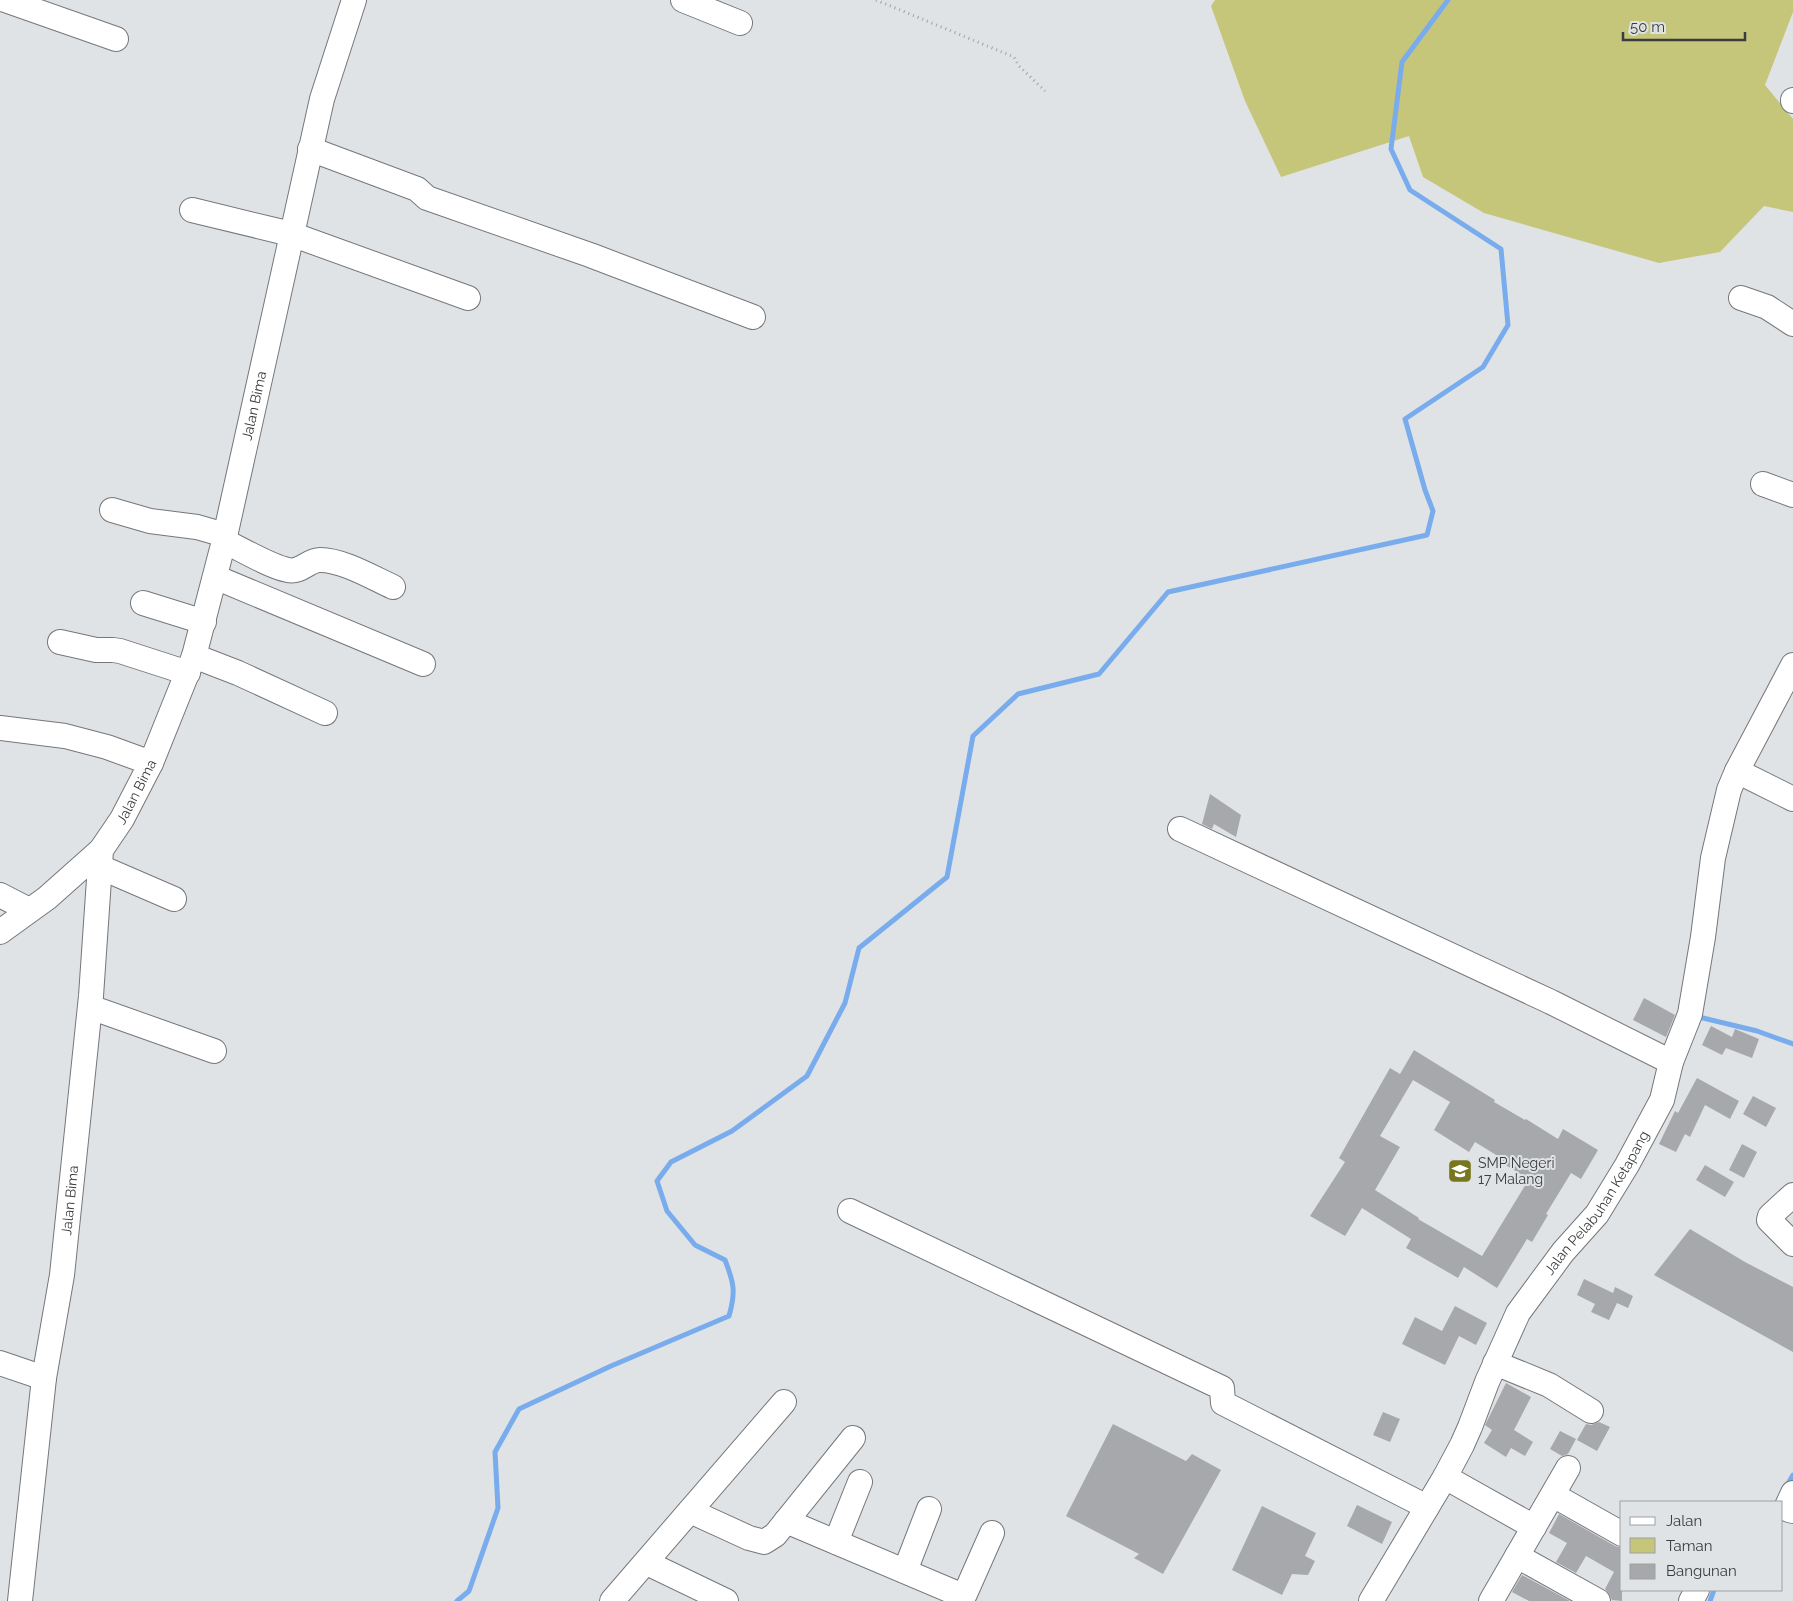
<svg xmlns="http://www.w3.org/2000/svg" width="1793" height="1601" viewBox="0 0 1793 1601" font-family="Raleway,sans-serif">
<style>
.green{fill:#c5c67a}
.lines{fill:none;stroke-linecap:round;stroke-linejoin:round}
.stream{stroke:#79acec;stroke-width:5}
.building{fill:#a6a8ab;fill-rule:evenodd}
.minor-casing{stroke:#75777a;stroke-width:26}
.path{stroke:#a0a2a4;stroke-width:3;stroke-dasharray:1 4;stroke-linecap:butt}
.minor{stroke:#fff;stroke-width:24}
.labels{text-anchor:middle;dominant-baseline:central;stroke-width:4;stroke-linejoin:round;paint-order:stroke}
.street-label{font-size:14px;fill:#3b3c3d;stroke:#e0e3e6}
.poi-label{font-size:14px;fill:#3b3c3d;stroke:#e0e3e6;text-anchor:start}
</style>
<rect width="100%" height="100%" fill="#e0e3e6"/>
<path class="green" d="M1215,0H1793V12L1765,85L1793,119V212L1764,206L1720,252L1659,263L1484,213L1423,177L1409,136L1281,177L1245,101L1211,6Z"/>
<g class="lines">
<path class="stream" d="M1699,1017L1757,1031L1793,1044
M1786,1487L1793,1475
M457,1601L469,1591L498,1508L495,1452L519,1409L611,1366L729,1316C736,1292 734,1283 725,1260L695,1245L667,1211L657,1181L671,1162L732,1131L807,1076L845,1003L859,948L947,877L973,736L1018,694L1099,674L1168,592L1427,535L1433,511L1425,490L1405,419L1483,367L1508,325L1501,249L1410,190L1391,149L1402,62L1448,0
M1710,1601L1714,1590"/>
</g>
<path class="building" d="M1210,794L1241,815L1236,837L1214,824L1212,829L1202,824Z
M1644,998L1675,1015L1666,1037L1633,1020Z
M1711,1026L1732,1037L1735,1029L1759,1039L1752,1058L1726,1048L1722,1055L1702,1045Z
M1414,1050L1495,1100L1494,1102L1525,1120L1526,1119L1558,1139L1563,1129L1598,1150L1581,1179L1571,1173L1546,1214L1548,1215L1532,1242L1527,1239L1497,1288L1464,1267L1458,1278L1406,1248L1411,1239L1362,1208L1345,1236L1310,1216L1345,1162L1339,1158L1390,1068L1400,1074ZM1413,1080L1450,1102L1434,1130L1469,1152L1475,1142L1501,1158L1499,1161L1529,1179L1482,1256L1418,1219L1419,1218L1375,1190L1400,1147L1380,1136Z
M1697,1078L1739,1101L1730,1119L1705,1105L1690,1137L1685,1134L1676,1152L1659,1144L1675,1111L1678,1113Z
M1753,1096L1776,1108L1766,1127L1743,1114Z
M1742,1144L1757,1152L1744,1178L1729,1170Z
M1705,1165L1734,1182L1725,1197L1696,1180Z
M1690,1229L1745,1262L1793,1287V1352L1654,1275Z
M1584,1279L1613,1293L1615,1287L1633,1296L1628,1308L1617,1303L1609,1320L1591,1312L1595,1304L1577,1295Z
M1455,1306L1487,1323L1476,1345L1459,1336L1445,1365L1402,1344L1415,1317L1442,1331Z
M1506,1383L1531,1397L1514,1430L1533,1442L1525,1456L1511,1448L1506,1457L1484,1443L1492,1430L1485,1425Z
M1383,1412L1400,1419L1390,1442L1373,1435Z
M1599,1422L1610,1427L1597,1451L1577,1440L1586,1424L1591,1425Z
M1113,1424L1186,1461L1192,1454L1221,1470L1163,1574L1134,1558L1139,1554L1066,1516Z
M1560,1431L1576,1439L1568,1454L1562,1456L1550,1449Z
M1357,1505L1392,1522L1382,1544L1347,1526Z
M1262,1506L1316,1533L1305,1556L1315,1561L1308,1575L1292,1574L1282,1595L1232,1570Z
M1559,1514L1615,1546L1622,1548V1601L1612,1600L1609,1594L1605,1589L1614,1572L1586,1556L1576,1573L1556,1562L1567,1543L1549,1533Z
M1522,1575L1570,1601H1529L1512,1592Z"/>
<g class="lines">
<defs>
<g id="minor">
<path d="M5,0L116,39"/>
<path d="M683,0L740,23"/>
<path d="M1793,100V101"/>
<path d="M310,149L417,189L427,198L590,255L753,317"/>
<path d="M192,210L291,234L468,298"/>
<path d="M1741,298L1767,307L1793,324"/>
<path d="M1763,484L1793,495"/>
<path d="M112,510L150,521L197,527L225,535"/>
<path d="M224,541C241,549 271,567 288,570C301,573 308,560 320,560C343,560 373,578 393,587"/>
<path d="M215,577L423,664"/>
<path d="M143,603L204,622"/>
<path d="M60,642L96,650H113L120,651L188,673"/>
<path d="M194,656L238,673L325,713"/>
<path d="M0,728L65,736L107,747L151,763"/>
<path d="M1737,771L1793,799"/>
<path d="M1180,829L1551,1002L1671,1062"/>
<path d="M100,867L174,899"/>
<path d="M0,895L29,910"/>
<path d="M0,932L47,898L101,850"/>
<path d="M90,1007L214,1051"/>
<path d="M1793,1195L1770,1216L1769,1220L1793,1244"/>
<path d="M850,1211L1222,1388L1223,1403L1427,1507"/>
<path d="M0,1363L44,1378"/>
<path d="M1495,1363L1549,1385L1591,1411"/>
<path d="M1445,1477L1534,1527"/>
<path d="M1793,1493L1787,1506L1789,1510L1793,1511"/>
<path d="M1553,1495L1622,1534"/>
<path d="M690,1511L749,1538L764,1542L775,1535L853,1438"/>
<path d="M786,1521L956,1593L965,1594L992,1533"/>
<path d="M836,1542L860,1482"/>
<path d="M1517,1556L1598,1601"/>
<path d="M647,1563L726,1601"/>
<path d="M905,1571L929,1509"/>
<path id="s1" d="M20,1601L44,1378L62,1275L91,996L101,850L122,819L151,763L194,656L224,541L322,99L354,0"/>
<path d="M612,1601L784,1402"/>
<path id="s2" d="M1371,1601L1445,1477L1462,1445L1470,1427L1487,1382L1518,1313L1563,1252L1597,1214L1627,1165L1662,1100L1671,1062L1690,1014L1703,937L1713,858L1729,790L1737,771L1793,665"/>
<path d="M1491,1601L1568,1468"/>
<path d="M1691,1601L1697,1590"/>
</g>
</defs>
<use href="#minor" class="minor-casing"/>
<path class="path" d="M876,0L1014,57L1019,66L1045,91"/>
<use href="#minor" class="minor"/>
</g>
<defs>
<symbol id="school-square" viewBox="-11 -11 22 22"><rect x="-9" y="-9" width="18" height="18" rx="4" fill="#78771e" stroke="#e0e3e6"/><path d="M0-5L7-2L0 1L-7-2ZM-4 1L0 2.5L4 1V4Q0 6-4 4Z" fill="#fff"/></symbol>
</defs>
<g fill-rule="evenodd">
<use href="#school-square" x="1446" y="1157" width="28" height="28"/>
</g>
<g class="labels">
<g class="street-label">
<text stroke="none"><textPath href="#s1" startOffset="1229">Jalan Bima</textPath></text>
<text stroke="none"><textPath href="#s1" startOffset="824">Jalan Bima</textPath></text>
<text stroke="none"><textPath href="#s1" startOffset="404">Jalan Bima</textPath></text>
<text stroke="none"><textPath href="#s2" startOffset="460">Jalan Pelabuhan Ketapang</textPath></text>
</g>
<g class="poi-label">
<text x="1478" y="1163">SMP Negeri<tspan x="1478" dy="16">17 Malang</tspan></text>
</g>
</g>
<rect x="1620" y="1501" width="162" height="90" fill="#e0e3e6" stroke="#9ea0a2"/>
<rect x="1630" y="1517" width="25" height="8" fill="#ffffff" stroke="#9ea0a2"/>
<text x="1666" y="1526" font-size="15" fill="#3b3c3d">Jalan</text>
<rect x="1630" y="1538" width="25" height="15" fill="#c5c67a" stroke="#9ea0a2"/>
<text x="1666" y="1551" font-size="15" fill="#3b3c3d">Taman</text>
<rect x="1630" y="1564" width="25" height="15" fill="#a6a8ab" stroke="#9ea0a2"/>
<text x="1666" y="1576" font-size="15" fill="#3b3c3d">Bangunan</text>
<path d="M1623 32v8h122v-8" fill="none" stroke="#3b3c3d" stroke-width="2.5"/>
<text x="1630" y="32" font-size="15" fill="#3b3c3d" stroke="#e0e3e6" stroke-width="4" paint-order="stroke">50 m</text>
</svg>
